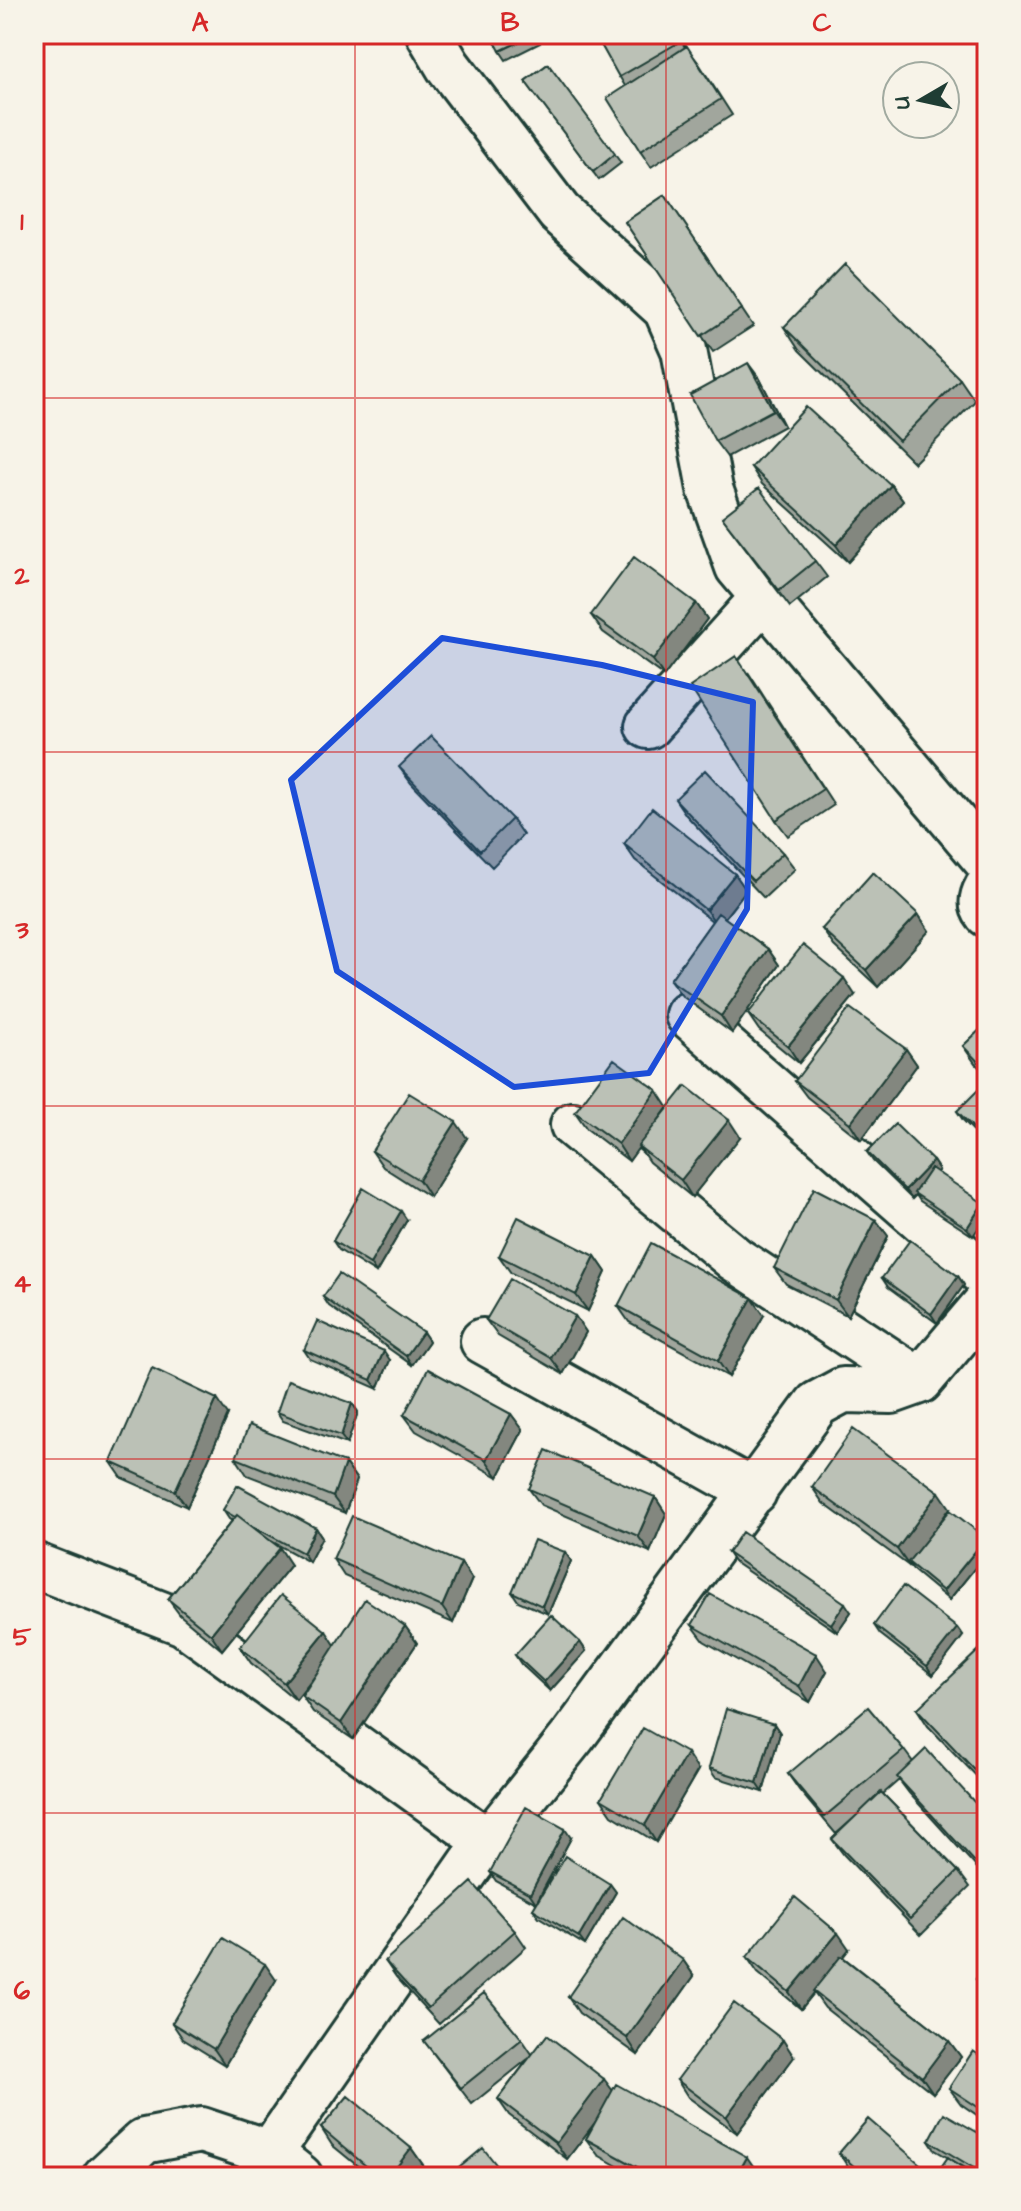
<svg xmlns="http://www.w3.org/2000/svg" width="1021" height="2211" viewBox="0 0 1021 2211" font-family="'Architects Daughter',sans-serif">
<style>
.lines{fill:none;stroke-linecap:round;stroke-linejoin:round}
.minor-casing{stroke:#1f3d34;stroke-width:50}
.minor{stroke:#f7f3e8;stroke-width:44}
.wall{fill:#a1a69d;stroke:#1f3d34;stroke-width:2}
.shaded-wall{fill:#83877f;stroke:#1f3d34;stroke-width:2}
.building{fill:#bbc1b6;stroke:#1f3d34;stroke-width:2}
.marked{fill:#1d4ed8;fill-opacity:0.2;stroke:#1d4ed8;stroke-width:6;stroke-linejoin:round}
.grid{fill:none;stroke:#d62828;stroke-width:2;stroke-opacity:0.55}
.neatline{fill:none;stroke:#d62828;stroke-width:3}
.grid-label{font-size:26px;text-anchor:middle;font-weight:bold;fill:#d62828}
</style>
<rect width="100%" height="100%" fill="#f7f3e8"/>
<filter id="ink" filterUnits="userSpaceOnUse"><feTurbulence type="fractalNoise" baseFrequency=".0125" numOctaves="2"/><feDisplacementMap in="SourceGraphic" scale="16" xChannelSelector="R" yChannelSelector="G"/><feConvolveMatrix kernelMatrix="1 2 1 2 8 2 1 2 1" color-interpolation-filters="sRGB"/></filter>
<g filter="url(#ink)">
<g class="lines">
<defs>
<path id="minor" d="M429,34L448,66L559,212L666,309L684,350L710,489L738,567L987,861
M648,726L764,597
M987,888C982,897 980,905 987,914
M688,1015L987,1277
M573,1125L735,1259L920,1381
M483,1341L754,1492
M34,1565L184,1623L488,1842
M270,2153L471,1864L574,1735L817,1404L843,1390L892,1391L920,1381L987,1302
M105,2177L144,2141L201,2130L270,2153L300,2177"/>
</defs>
<use href="#minor" class="minor-casing"/>
<use href="#minor" class="minor"/>
</g>
<path class="wall" d="M536,34L540,43L506,60L500,51Z
M595,34H679L686,47L698,62L732,115L651,167L640,151L625,86Z
M548,64L621,163L599,180L525,81Z
M665,195L753,326L713,352L625,222Z
M784,327L960,379L975,401L914,463L799,350Z
M760,379L784,426L727,457L715,441Z
M751,467L891,485L903,501L848,562L762,484Z
M722,517L815,561L827,577L790,607Z
M696,603L707,619L664,676L603,632L591,615Z
M748,672L834,805L788,836L776,820Z
M399,767L512,819L523,835L492,867L411,783Z
M675,799L783,853L795,869L764,898L686,815Z
M624,844L735,874L746,890L725,918L768,949L779,965L732,1033L682,996L670,980L712,921L635,860Z
M918,914L929,931L878,987L834,946L822,929Z
M855,995L799,1063L759,1030L748,1014Z
M987,1023V1075L975,1063L963,1046Z
M906,1049L917,1065L861,1140L807,1097L795,1081Z
M987,1094V1145L963,1120L957,1111Z
M668,1107L657,1121L740,1137L692,1197L649,1162L639,1147L629,1161L587,1129L575,1112Z
M467,1138L430,1197L383,1167L372,1151Z
M867,1152L933,1161L939,1170L937,1172L973,1236L920,1201L916,1195L912,1199L873,1161Z
M407,1220L376,1273L339,1250L333,1241Z
M876,1220L888,1236L848,1316L786,1284L774,1268Z
M499,1256H595L606,1272L588,1311L511,1273Z
M958,1276L964,1285L937,1323L888,1287L882,1278Z
M323,1297L423,1332L429,1341L412,1365L329,1306Z
M618,1306L764,1315L729,1377L629,1322Z
M575,1316L586,1332L563,1374L498,1336L486,1320Z
M304,1350L390,1360L378,1389L310,1359Z
M352,1403L358,1412L347,1444L283,1421L277,1412Z
M511,1414L523,1430L498,1477L416,1431L404,1415Z
M228,1415L187,1507L122,1478L111,1462Z
M236,1458L345,1463L357,1480L345,1513L247,1475Z
M812,1487L950,1508L938,1525L986,1538L987,1553L949,1600L914,1571L909,1564V1566L823,1503Z
M529,1489L655,1497L666,1514L650,1552L541,1505Z
M223,1510L316,1528L322,1537L309,1562L271,1541L291,1565L222,1650L180,1615L168,1599L232,1521L229,1519Z
M565,1552L571,1561L548,1614L518,1601L512,1592Z
M728,1553L851,1612L837,1632L734,1562Z
M333,1559L472,1579L453,1623L344,1576Z
M692,1625L827,1671L810,1702L704,1641Z
M874,1625L957,1628L963,1636L933,1675L880,1634Z
M405,1626L417,1643L353,1739L313,1712L302,1696L317,1672L296,1700L251,1663L240,1647L335,1645Z
M580,1642L586,1651L550,1691L521,1664L515,1655Z
M987,1656V1787L928,1726L917,1709Z
M774,1724L780,1733L763,1792L715,1777L709,1768Z
M904,1750L913,1762L987,1816V1879L909,1793L899,1780L883,1794L958,1871L970,1887L921,1935L844,1855L832,1839L853,1819L836,1834L799,1790L788,1774Z
M698,1770L656,1842L612,1815L601,1799Z
M571,1838L536,1903L496,1881L490,1872Z
M610,1884L616,1892L585,1945L539,1917L533,1909Z
M515,1931L526,1947L439,2024L396,1977L385,1961Z
M849,1949L843,1957L949,2041L961,2057L933,2093L825,2008L814,1993L801,2009L758,1973L747,1957Z
M683,1960L694,1976L638,2055L579,2013L568,1997Z
M987,1964V1994L976,1979Z
M276,1980L225,2065L183,2039L172,2023Z
M522,2039L532,2054L613,2091L758,2173L756,2177H637L598,2155L586,2139L596,2121L567,2159L509,2115L498,2099L528,2059L472,2104L424,2041Z
M794,2057L737,2133L688,2097L677,2080Z
M987,2060V2122L961,2104L949,2088Z
M321,2128L411,2148L423,2165L413,2177H371L332,2145Z
M987,2138V2177H981L935,2150L929,2141Z
M839,2153L932,2177H859L850,2170Z"/>
<path class="shaded-wall" d="M676,34H679L692,58L681,41Z
M748,363L760,379L784,426L773,410Z
M891,485L903,501L848,562L836,545Z
M696,603L707,619L664,676L653,660Z
M735,874L746,890L718,926L706,910Z
M918,914L929,931L878,987L866,970Z
M768,949L779,965L732,1033L721,1016Z
M844,978L855,995L799,1063L788,1046Z
M906,1049L917,1065L861,1140L850,1123Z
M657,1090L668,1107L629,1161L618,1144Z
M729,1120L740,1137L692,1197L681,1180Z
M456,1122L467,1138L430,1197L419,1180Z
M933,1161L939,1170L912,1199L905,1190Z
M983,1203L987,1208V1215L973,1236L967,1228Z
M401,1211L407,1220L376,1273L370,1264Z
M876,1220L888,1236L848,1316L836,1300Z
M595,1256L606,1272L588,1311L576,1295Z
M958,1276L964,1285L937,1323L931,1314Z
M752,1298L764,1315L729,1377L718,1361Z
M34,1305L43,1318L34,1343Z
M575,1316L586,1332L563,1374L551,1358Z
M423,1332L429,1341L412,1365L406,1356Z
M384,1351L390,1360L378,1389L371,1380Z
M217,1399L228,1415L187,1507L175,1491Z
M352,1403L358,1412L347,1444L341,1436Z
M511,1414L523,1430L498,1477L486,1460Z
M345,1463L357,1480L345,1513L333,1497Z
M939,1492L950,1508L909,1566L897,1549Z
M655,1497L666,1514L650,1552L638,1536Z
M316,1528L322,1537L309,1562L303,1553Z
M986,1538L987,1553L949,1600L943,1591Z
M280,1548L291,1565L222,1650L211,1634Z
M565,1552L571,1561L548,1614L542,1606Z
M461,1563L472,1579L453,1623L442,1607Z
M845,1603L851,1612L837,1632L831,1624Z
M405,1626L417,1643L353,1739L341,1723Z
M957,1628L963,1636L933,1675L927,1666Z
M326,1631L337,1648L296,1700L284,1683Z
M580,1642L586,1651L550,1691L544,1682Z
M816,1654L827,1671L810,1702L799,1686Z
M774,1724L780,1733L763,1792L757,1783Z
M687,1753L698,1770L656,1842L645,1825Z
M565,1829L571,1838L536,1903L530,1894Z
M610,1884L616,1892L585,1945L579,1937Z
M838,1933L849,1949L801,2009L789,1992Z
M683,1960L694,1976L638,2055L627,2038Z
M265,1964L276,1980L225,2065L214,2049Z
M783,2040L794,2057L737,2133L726,2117Z
M949,2041L961,2057L933,2093L922,2077Z
M604,2079L616,2095L567,2159L556,2143Z
M411,2148L423,2165L413,2177H389Z
M747,2157L758,2173L756,2177H736Z
M927,2170L932,2177H921Z"/>
<path class="building" d="M491,34H534L500,51Z
M595,34H676L681,41L619,77Z
M687,46L721,99L640,151L607,98Z
M548,64L615,154L593,172L525,81Z
M665,195L742,309L701,336L625,222Z
M845,264L960,379L899,441L784,327Z
M748,363L773,410L715,441L690,395Z
M806,407L891,485L836,545L751,467Z
M759,488L815,561L779,590L722,517Z
M634,557L696,603L653,660L591,615Z
M736,656L823,789L776,820L690,687Z
M431,736L512,819L480,851L399,767Z
M705,770L783,853L753,881L675,799Z
M652,808L735,874L706,910L624,844Z
M873,872L918,914L866,970L822,929Z
M718,913L768,949L721,1016L670,980Z
M803,945L844,978L788,1046L748,1014Z
M850,1008L906,1049L850,1123L795,1081Z
M987,1023V1071L963,1046Z
M614,1059L657,1090L618,1144L575,1112Z
M686,1086L729,1120L681,1180L638,1146Z
M981,1087L987,1094V1142L957,1111Z
M409,1093L456,1122L419,1180L372,1151Z
M895,1124L933,1161L905,1190L867,1152Z
M931,1168L983,1203L967,1228L914,1193Z
M363,1188L401,1211L370,1264L333,1241Z
M814,1188L876,1220L836,1300L774,1268Z
M518,1217L595,1256L576,1295L499,1256Z
M910,1240L958,1276L931,1314L882,1278Z
M651,1243L752,1298L718,1361L618,1306Z
M339,1274L423,1332L406,1356L323,1297Z
M510,1279L575,1316L551,1358L486,1320Z
M317,1321L384,1351L371,1380L304,1350Z
M152,1368L217,1399L175,1491L111,1462Z
M428,1369L511,1414L486,1460L404,1415Z
M288,1380L352,1403L341,1436L277,1412Z
M249,1425L345,1463L333,1497L236,1458Z
M853,1429L939,1492L897,1549L812,1487Z
M546,1450L655,1497L638,1536L529,1489Z
M237,1485L316,1528L303,1553L250,1525L237,1515L235,1517L223,1510Z
M950,1510L986,1538L943,1591L908,1562Z
M237,1515L280,1548L211,1634L168,1599Z
M352,1516L461,1563L442,1607L333,1559Z
M742,1532L845,1603L831,1624L728,1553Z
M534,1540L565,1552L542,1606L512,1592Z
M903,1586L957,1628L927,1666L874,1625Z
M710,1594L816,1654L799,1686L692,1625Z
M281,1595L326,1631L284,1683L240,1647Z
M365,1599L405,1626L341,1723L302,1696Z
M551,1615L580,1642L544,1682L515,1655Z
M980,1649L987,1656V1783L917,1709Z
M868,1707L904,1750L824,1817L788,1774Z
M726,1709L774,1724L757,1783L709,1768Z
M643,1728L687,1753L645,1825L601,1799Z
M926,1749L987,1816V1851L975,1862L897,1777Z
M881,1792L958,1871L910,1919L832,1839Z
M526,1807L565,1829L530,1894L490,1872Z
M565,1856L610,1884L579,1937L533,1909Z
M472,1882L515,1931L428,2008L385,1961Z
M795,1897L838,1933L789,1992L747,1957Z
M623,1917L683,1960L627,2038L568,1997Z
M223,1938L265,1964L214,2049L172,2023Z
M841,1956L949,2041L922,2077L813,1991Z
M987,1964V1986L976,1979Z
M484,1993L522,2039L461,2088L424,2041Z
M734,2003L783,2040L726,2117L677,2080Z
M547,2035L604,2079L556,2143L498,2099Z
M973,2051L987,2060V2113L949,2088Z
M616,2084L747,2157L736,2177H655L586,2139Z
M348,2096L411,2148L389,2177H379L321,2128Z
M944,2113L987,2138V2176L929,2141Z
M868,2119L927,2170L921,2177H866L839,2153Z
M483,2148L506,2177H448Z
M948,2157L975,2177H934Z"/>
</g>
<path class="marked" d="M442,638L602,665L753,702L747,909L649,1073L514,1087L337,971L291,780Z"/>
<path class="grid" d="M355,34V2177M666,34V2177M34,398H987M34,752H987M34,1106H987M34,1459H987M34,1813H987"/>
<rect width="1021" height="2211" fill="none" stroke="#f7f3e8" stroke-width="88"/>
<g transform="translate(921 100) rotate(261)"><circle r="38" fill="#f7f3e8" stroke="#a1aaa0" stroke-width="2"/>
<path d="M0-6L14 30L0 20L-14 30Z" fill="#1f3d34"/>
<text y="-12" font-size="22" font-weight="bold" text-anchor="middle" fill="#1f3d34">U</text>
</g>
<rect x="44" y="44" width="933" height="2123" class="neatline"/>
<g class="grid-label">
<text x="200" y="31">A</text>
<text x="510" y="31">B</text>
<text x="822" y="31">C</text>
<text x="22" y="230">1</text>
<text x="22" y="584">2</text>
<text x="22" y="938">3</text>
<text x="22" y="1292">4</text>
<text x="22" y="1645">5</text>
<text x="22" y="1999">6</text>
</g>
</svg>
